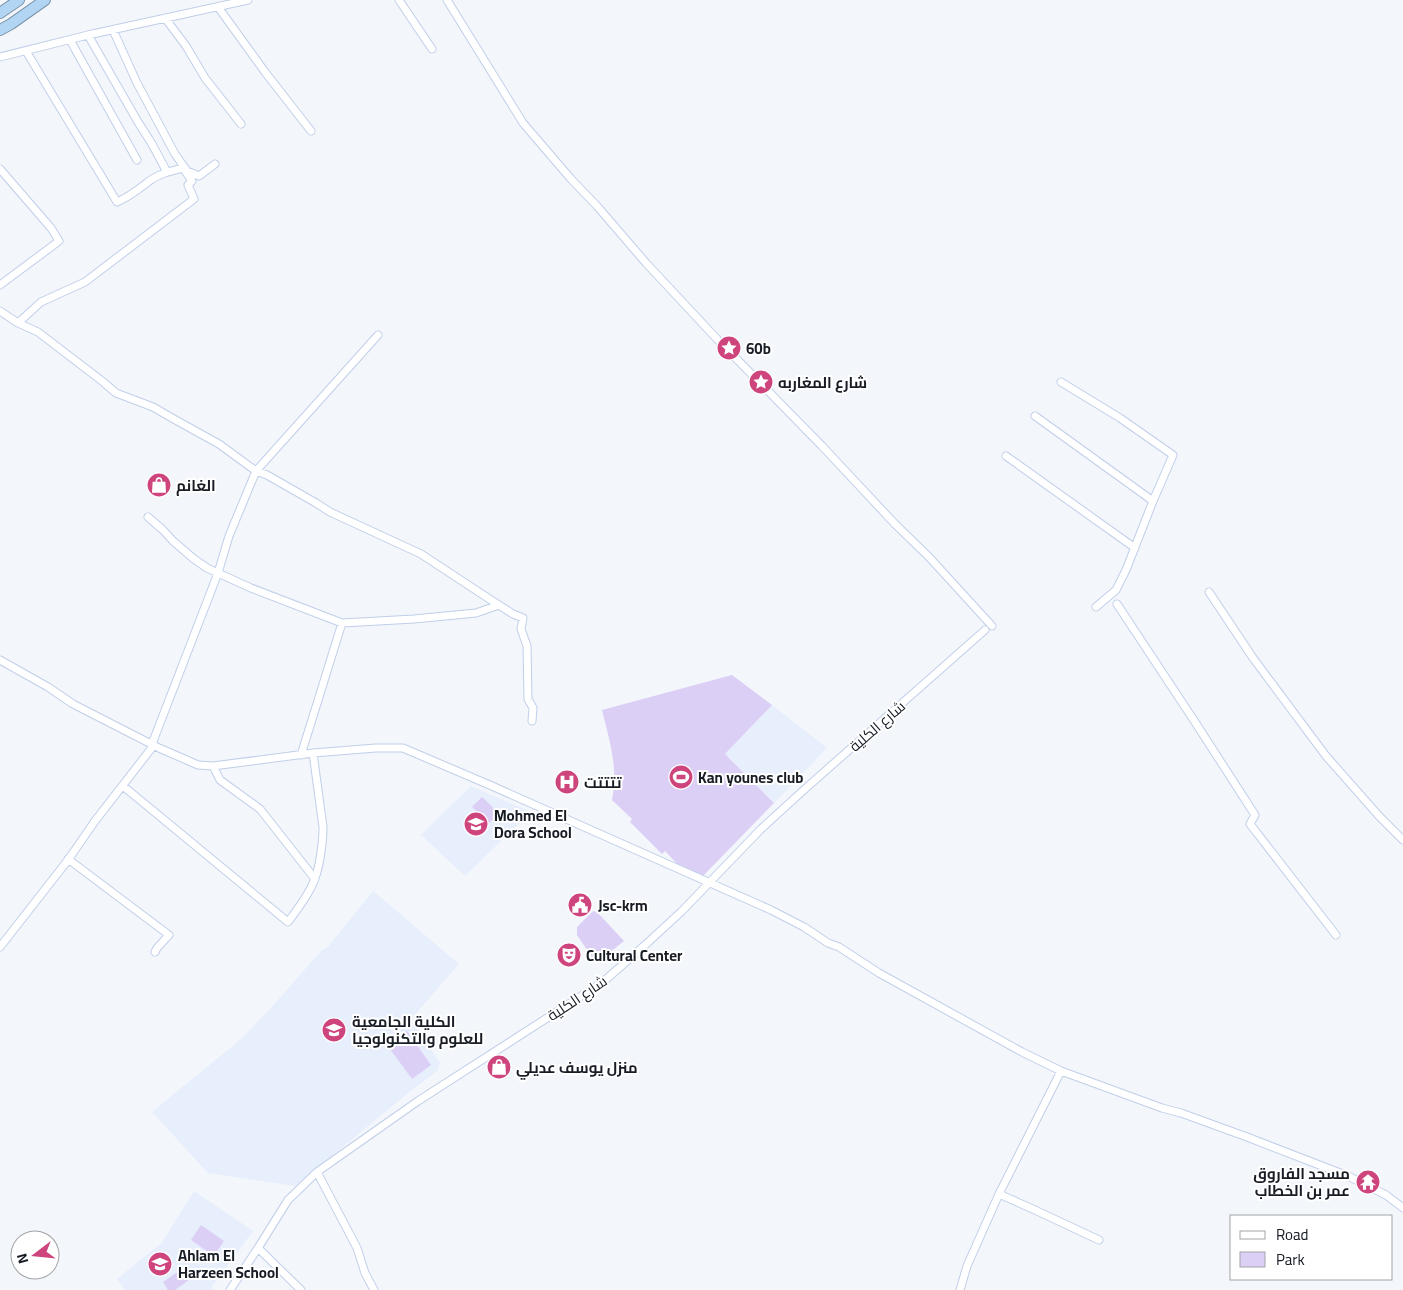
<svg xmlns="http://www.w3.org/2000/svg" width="1403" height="1290" viewBox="0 0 1403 1290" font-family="Georgia,Cairo,serif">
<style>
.built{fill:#e7eefc}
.green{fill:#dccff6}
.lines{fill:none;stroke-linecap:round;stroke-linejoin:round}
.minor-casing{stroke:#c0cfe9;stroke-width:9}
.highway-casing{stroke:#7b94aa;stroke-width:12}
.minor{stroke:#fff;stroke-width:7}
.highway{stroke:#b1d5f2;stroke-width:10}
.labels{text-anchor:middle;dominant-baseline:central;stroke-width:4;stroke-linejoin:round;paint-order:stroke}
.poi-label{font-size:15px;font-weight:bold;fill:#171c25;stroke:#fff;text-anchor:start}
.street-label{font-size:15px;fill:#171c25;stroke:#fff}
</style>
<rect width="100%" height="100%" fill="#f3f6fb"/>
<path class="built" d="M772,705L827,748L774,803L725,754Z
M471,786L531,812L465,876L421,835Z
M373,891L459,964L411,1019L440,1063L438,1070L413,1089L295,1186L208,1173L152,1112L240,1040L270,1009L322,950L327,948Z
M194,1191L253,1231L212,1286L213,1290H125L117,1279L154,1249L161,1244Z"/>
<path class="green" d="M732,675L772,705L725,754L774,803L703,876L695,877L681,868L665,851L662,854L630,822L632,819L612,800C619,768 609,740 602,710Z
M482,797L499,813L489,823L472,807Z
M593,911L597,912L624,941L596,963L577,935V927Z
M407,1031L431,1065L412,1079L387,1045Z
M201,1225L224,1241L214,1256L191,1240Z
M182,1269L189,1280L175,1290H168L163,1282Z"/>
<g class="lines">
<defs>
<path id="minor" d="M399,0L432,49
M447,0L523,123L571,179L597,206L646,263L717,339L822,446L895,524L929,557L992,626
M218,7L265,72L311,131
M165,18L186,46L205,78L241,124
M113,30L137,83L175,154L187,171L199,176L215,164
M88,35L138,122L152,144L167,172
M70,40L137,160
M0,57L88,35L248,0
M0,169L51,228L59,241L0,285
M0,311L18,323L38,332L102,381L116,393L153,407L172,418L219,444L256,471L267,475L316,503L330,512L421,554L491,600L513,614L523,618L521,629L527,646L528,699L533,708L532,721
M18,323L41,302L85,282L194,199L188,185L192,181L183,168C171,171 158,174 148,182C139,189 129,197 117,202L26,51
M1061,382L1120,418L1173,455L1153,501L1126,570L1116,590L1096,607
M1035,416L1153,501
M1006,456L1135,548
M148,517L163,530L173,541L194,559L207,568L251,588L342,623L414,619L476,613L499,605
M1209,592L1253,658L1326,756L1379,816L1403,840
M1117,604L1195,722L1255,815L1250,824L1336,935
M0,660L48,687L73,704L159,748L198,765L213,766L313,753L376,748H403L492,786L771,910L804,927L828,943L839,947L879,973L1022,1052L1061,1071L1162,1108L1181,1113L1247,1137L1348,1176L1386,1195L1403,1208
M152,744L218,573L229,536L256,471L378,335
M301,755L342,623
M213,766L220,780L260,809L315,879
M123,786L288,922C297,910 311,892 315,878C320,866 323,840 323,827L313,753
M68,859L169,935L157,948L155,952
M0,947L68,860L95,821L154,745
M317,1172L357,1248L365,1273L374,1290
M999,1194L1035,1210L1099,1240
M258,1248L301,1290
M230,1290L258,1248L288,1200L317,1172L418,1101L603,982L644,946L682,911L761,829L806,788L985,630
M960,1290L967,1266L999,1194L1061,1071"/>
<path id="highway" d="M0,13L19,0
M0,30L11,24L45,0"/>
</defs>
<use href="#minor" class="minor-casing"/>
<use href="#highway" class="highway-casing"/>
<use href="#minor" class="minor"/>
<use href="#highway" class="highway"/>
</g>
<defs>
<symbol id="sight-disc" viewBox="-11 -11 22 22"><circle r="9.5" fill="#ce447d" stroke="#fff"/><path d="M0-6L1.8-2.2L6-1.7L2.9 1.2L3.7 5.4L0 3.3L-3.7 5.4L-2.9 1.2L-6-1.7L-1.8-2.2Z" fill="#fff"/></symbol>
<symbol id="shop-disc" viewBox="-11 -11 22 22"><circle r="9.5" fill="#ce447d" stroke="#fff"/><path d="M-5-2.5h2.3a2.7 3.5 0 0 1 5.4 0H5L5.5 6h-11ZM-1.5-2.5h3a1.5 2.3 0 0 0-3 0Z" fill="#fff"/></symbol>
<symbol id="stadium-disc" viewBox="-11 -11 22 22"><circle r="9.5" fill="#ce447d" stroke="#fff"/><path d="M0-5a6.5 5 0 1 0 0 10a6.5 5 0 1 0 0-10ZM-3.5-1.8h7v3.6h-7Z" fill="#fff"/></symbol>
<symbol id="hospital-disc" viewBox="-11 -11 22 22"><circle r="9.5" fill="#ce447d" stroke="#fff"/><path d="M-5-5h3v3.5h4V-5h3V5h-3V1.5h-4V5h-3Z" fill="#fff"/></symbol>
<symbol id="school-disc" viewBox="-11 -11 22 22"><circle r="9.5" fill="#ce447d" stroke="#fff"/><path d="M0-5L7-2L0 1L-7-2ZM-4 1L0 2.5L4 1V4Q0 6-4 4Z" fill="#fff"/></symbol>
<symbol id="civic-disc" viewBox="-11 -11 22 22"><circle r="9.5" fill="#ce447d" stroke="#fff"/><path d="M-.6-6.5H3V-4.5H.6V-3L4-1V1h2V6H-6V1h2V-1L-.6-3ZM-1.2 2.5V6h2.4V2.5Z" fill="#fff"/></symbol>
<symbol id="theatre-disc" viewBox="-11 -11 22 22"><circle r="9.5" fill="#ce447d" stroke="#fff"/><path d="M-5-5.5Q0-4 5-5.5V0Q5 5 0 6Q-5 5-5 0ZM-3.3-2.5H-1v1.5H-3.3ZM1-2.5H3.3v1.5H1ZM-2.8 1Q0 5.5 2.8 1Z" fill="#fff"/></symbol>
<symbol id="university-disc" viewBox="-11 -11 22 22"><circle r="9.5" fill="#ce447d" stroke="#fff"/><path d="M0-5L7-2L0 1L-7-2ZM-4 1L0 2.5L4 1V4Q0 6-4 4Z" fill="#fff"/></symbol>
<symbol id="temple-disc" viewBox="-11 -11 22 22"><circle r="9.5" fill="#ce447d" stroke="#fff"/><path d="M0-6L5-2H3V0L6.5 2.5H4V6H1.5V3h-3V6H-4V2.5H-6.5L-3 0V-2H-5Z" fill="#fff"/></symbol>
</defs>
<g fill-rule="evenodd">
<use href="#sight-disc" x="715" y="334" width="28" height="28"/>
<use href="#sight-disc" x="747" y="368" width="28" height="28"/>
<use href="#shop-disc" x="145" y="471" width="28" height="28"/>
<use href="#stadium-disc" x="667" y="763" width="28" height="28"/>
<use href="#hospital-disc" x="553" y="768" width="28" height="28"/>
<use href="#school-disc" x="462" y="810" width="28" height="28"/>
<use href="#civic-disc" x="566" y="891" width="28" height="28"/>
<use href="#theatre-disc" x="555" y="941" width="28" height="28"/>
<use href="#university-disc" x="320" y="1016" width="28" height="28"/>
<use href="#shop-disc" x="485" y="1053" width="28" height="28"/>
<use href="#temple-disc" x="1354" y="1168" width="28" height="28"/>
<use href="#school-disc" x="146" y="1250" width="28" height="28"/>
</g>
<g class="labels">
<g class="poi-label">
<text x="746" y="348">60b</text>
<text x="778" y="382">شارع المغاربه</text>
<text x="176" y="485">الغانم</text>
<text x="698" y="777">Kan younes club</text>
<text x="584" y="782">تتتتت</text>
<text x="494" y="815">Mohmed El<tspan x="494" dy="17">Dora School</tspan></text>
<text x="598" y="905">Jsc-krm</text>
<text x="586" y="955">Cultural Center</text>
<text x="352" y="1021">الكلية الجامعية<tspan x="352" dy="17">للعلوم والتكنولوجيا</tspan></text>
<text x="516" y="1067">منزل يوسف عديلي</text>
<text x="1350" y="1173" text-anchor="end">مسجد الفاروق<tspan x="1350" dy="17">عمر بن الخطاب</tspan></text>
<text x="178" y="1255">Ahlam El<tspan x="178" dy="17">Harzeen School</tspan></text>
</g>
<g class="street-label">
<text transform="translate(877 726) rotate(-41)">شارع الكلية</text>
<text transform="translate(577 998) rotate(-34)">شارع الكلية</text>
</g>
</g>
<rect x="1230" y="1215" width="162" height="65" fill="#ffffff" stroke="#a2a4a8"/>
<rect x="1240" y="1231" width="25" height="8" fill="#ffffff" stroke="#a2a4a8"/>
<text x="1276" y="1240" font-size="15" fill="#171c25">Road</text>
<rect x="1240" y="1252" width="25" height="15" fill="#dccff6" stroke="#a2a4a8"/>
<text x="1276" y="1265" font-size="15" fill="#171c25">Park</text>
<g transform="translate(35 1255) rotate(254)"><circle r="24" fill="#ffffff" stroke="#a2a4a8"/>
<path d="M0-4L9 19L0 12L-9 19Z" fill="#ce447d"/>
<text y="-8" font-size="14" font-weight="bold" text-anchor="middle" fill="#171c25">N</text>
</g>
</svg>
